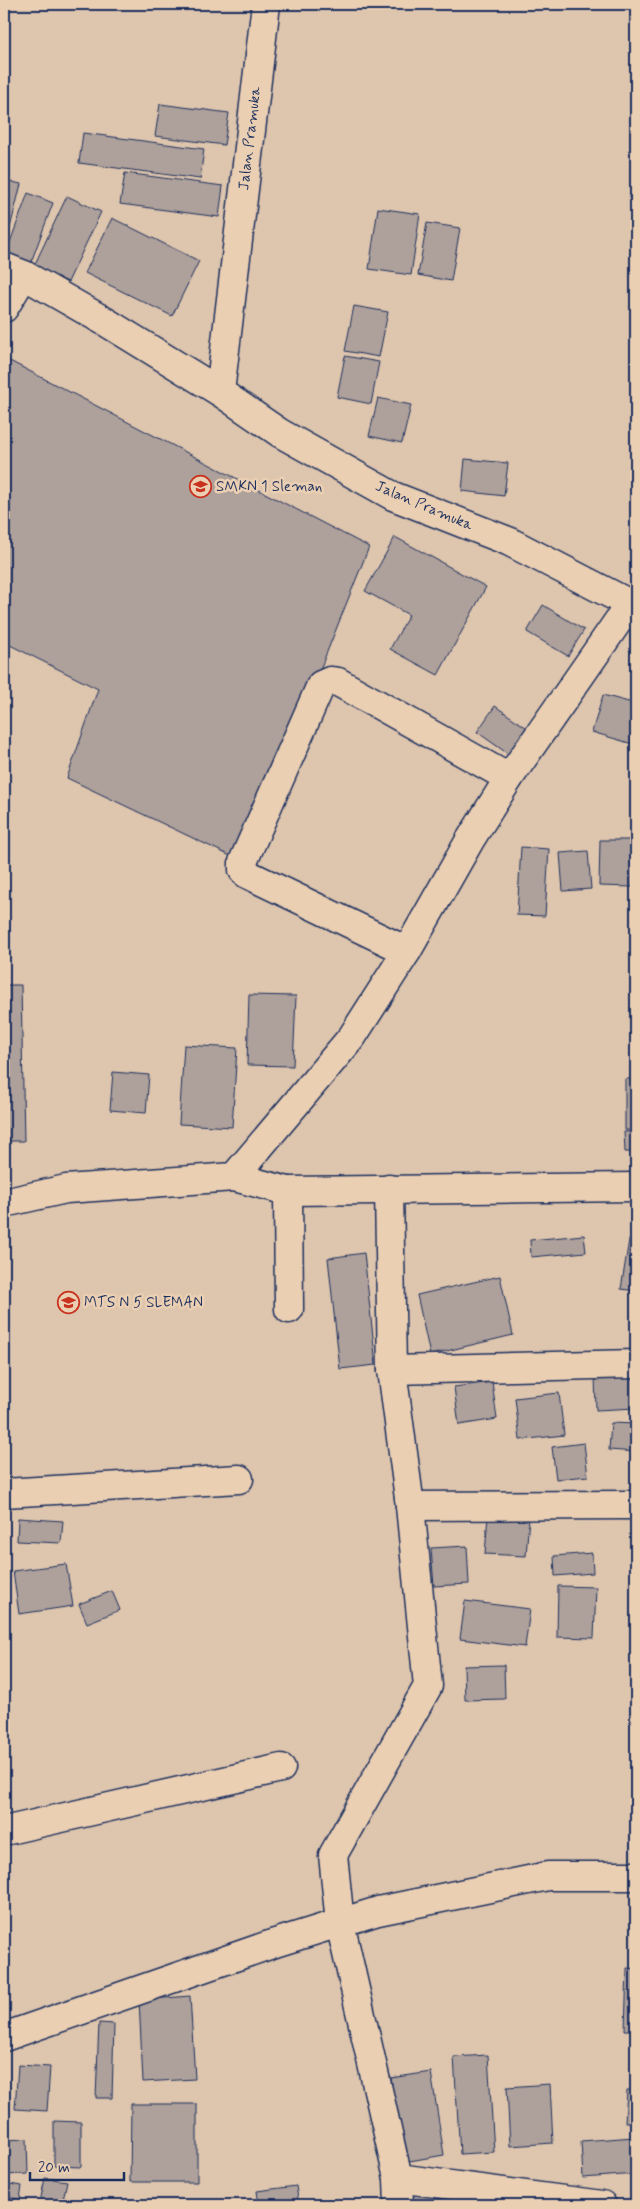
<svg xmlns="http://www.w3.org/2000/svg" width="640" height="2209" viewBox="0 0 640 2209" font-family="Mynerve,sans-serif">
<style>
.building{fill:#aea09a;stroke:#1b2f5e}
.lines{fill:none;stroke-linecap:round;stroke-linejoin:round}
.street-casing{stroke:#1b2f5e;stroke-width:31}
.secondary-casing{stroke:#1b2f5e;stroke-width:31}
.street{stroke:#ebcfb2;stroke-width:28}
.secondary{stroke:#ebcfb2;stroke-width:28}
.labels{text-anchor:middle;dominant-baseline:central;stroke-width:5;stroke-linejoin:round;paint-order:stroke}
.street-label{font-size:15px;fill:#1b2f5e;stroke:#ebcfb2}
.poi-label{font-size:15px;fill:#1b2f5e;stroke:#ebcfb2;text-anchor:start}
</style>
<rect width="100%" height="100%" fill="#dec5ad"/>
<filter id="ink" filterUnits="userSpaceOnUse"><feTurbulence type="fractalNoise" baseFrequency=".02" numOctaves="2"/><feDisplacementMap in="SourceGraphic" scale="10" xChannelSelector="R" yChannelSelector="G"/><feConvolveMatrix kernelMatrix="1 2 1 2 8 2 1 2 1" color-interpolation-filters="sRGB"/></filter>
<g filter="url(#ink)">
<path class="building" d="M160,104L229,113L224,145L155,136Z
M83,133L204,149L200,179L79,163Z
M125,173L223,186L219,217L120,204Z
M4,180L21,184L6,244L4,243Z
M28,193L53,203L30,265L5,256Z
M67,196L101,212L68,282L34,266Z
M378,208L420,214L411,275L369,269Z
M112,218L199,261L172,316L85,273Z
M427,223L460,228L451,281L418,275Z
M354,306L388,312L379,357L345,351Z
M345,356L379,362L371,404L337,397Z
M4,358L369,547L243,862L67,778L98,689L4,642Z
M378,398L411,405L402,443L369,436Z
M465,459L508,463L504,496L462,491Z
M395,537L486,587L438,675L390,649L409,615L365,591Z
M543,605L584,630L568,656L527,632Z
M603,695L636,704V745L592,732Z
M495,706L530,730L511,756L477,732Z
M600,840H635L633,887L599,886Z
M521,847L549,849L545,916L517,915Z
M588,851L591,889L563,891L560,853Z
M4,985H21L24,1141H4Z
M249,995L296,996L293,1066L247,1065Z
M184,1045L237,1048L232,1127L179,1124Z
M113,1072L149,1075L146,1113L110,1110Z
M625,1079H636V1130H625Z
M636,1131V1152H625L624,1132Z
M584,1235L586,1252L531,1257L530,1240Z
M629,1240L636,1241V1291L621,1289Z
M364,1253L376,1365L340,1369L328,1258Z
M500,1276L513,1335L430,1355L417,1295Z
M636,1374V1408L596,1410L595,1376Z
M492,1382L497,1419L459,1425L454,1387Z
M559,1393L564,1435L520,1440L515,1398Z
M611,1423L636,1424V1452L609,1450Z
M584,1443L588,1476L556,1479L552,1447Z
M488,1515L529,1517L526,1556L485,1554Z
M18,1518L63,1521L61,1543L17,1541Z
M467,1546L469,1584L434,1586L431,1548Z
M592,1553L593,1573L555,1576L554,1556Z
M66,1564L73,1606L19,1614L13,1571Z
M558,1586L596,1587L594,1638L557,1637Z
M112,1591L120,1610L87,1623L79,1604Z
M465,1601L530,1609L525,1647L460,1639Z
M504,1665L505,1699L465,1700L464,1666Z
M627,1968L636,1969V2030H625Z
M190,1996L195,2079L143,2082L139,2000Z
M99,2023L114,2024L112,2098H96Z
M488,2055L494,2152L460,2154L454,2057Z
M18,2065L50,2067L47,2111L15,2109Z
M431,2072L444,2155L404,2162L391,2078Z
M550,2084L553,2143L510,2146L507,2087Z
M627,2090H636V2122H625Z
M131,2104H197V2182H130Z
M54,2121L81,2122V2167L54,2166Z
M634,2137L636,2174L583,2178L581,2141Z
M27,2139L28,2174L4,2175V2140Z
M45,2178L67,2181L62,2205L40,2202Z
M4,2183L22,2186L20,2199L4,2197Z
M296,2186L299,2205H259L257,2191Z
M443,2192L444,2205H403L402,2196Z"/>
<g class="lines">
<defs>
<g id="street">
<path id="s1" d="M4,267L24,275L106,322L220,392L266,4"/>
<path d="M4,308L24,275"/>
<path d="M407,951L247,874L243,870V862L321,685L330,681L338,682L509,778"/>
<path d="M234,1177L288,1191L636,1187"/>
<path d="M389,1189L392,1370L410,1506L428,1686L333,1855L340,1923L398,2178L399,2205"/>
<path d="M288,1191L289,1309"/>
<path d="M392,1370L636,1364"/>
<path d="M4,1493L239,1479"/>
<path d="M410,1506L636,1505"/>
<path d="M4,1831L281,1768"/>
<path d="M4,2037L275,1943L378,1911L548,1876H636"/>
<path d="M398,2178L602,2205"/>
</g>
<path id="secondary" d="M4,1203L66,1189L234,1177L352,1037L407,951L470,840L509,778L630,604L508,541L393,496L280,433L220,392"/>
</defs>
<use href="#street" class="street-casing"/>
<use href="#secondary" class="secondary-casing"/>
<use href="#street" class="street"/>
<use href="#secondary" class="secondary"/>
</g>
</g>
<defs>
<symbol id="school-ring" viewBox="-11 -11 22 22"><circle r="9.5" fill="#ebcfb2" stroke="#c8321e" stroke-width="1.5"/><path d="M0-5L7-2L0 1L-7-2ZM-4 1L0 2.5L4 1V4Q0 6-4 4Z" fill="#c8321e"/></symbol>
</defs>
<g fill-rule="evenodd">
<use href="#school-ring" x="188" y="474" width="25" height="25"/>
<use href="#school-ring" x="56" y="1290" width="25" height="25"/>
</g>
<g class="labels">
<g class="street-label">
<text stroke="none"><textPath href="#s1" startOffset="505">Jalan Pramuka</textPath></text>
<text transform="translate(424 506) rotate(23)">Jalan Pramuka</text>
</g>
<g class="poi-label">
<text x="216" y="487">SMKN 1 Sleman</text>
<text x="84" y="1303">MTS N 5 SLEMAN</text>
</g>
</g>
<rect width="640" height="2209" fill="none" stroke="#ebcfb2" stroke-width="20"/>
<rect x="10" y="10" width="620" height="2189" fill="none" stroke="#1b2f5e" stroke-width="2" filter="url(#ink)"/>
<path d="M30 2172v8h94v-8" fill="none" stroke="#1b2f5e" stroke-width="2.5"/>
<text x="38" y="2172" font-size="15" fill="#1b2f5e" stroke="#ebcfb2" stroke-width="4" paint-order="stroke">20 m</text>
</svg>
